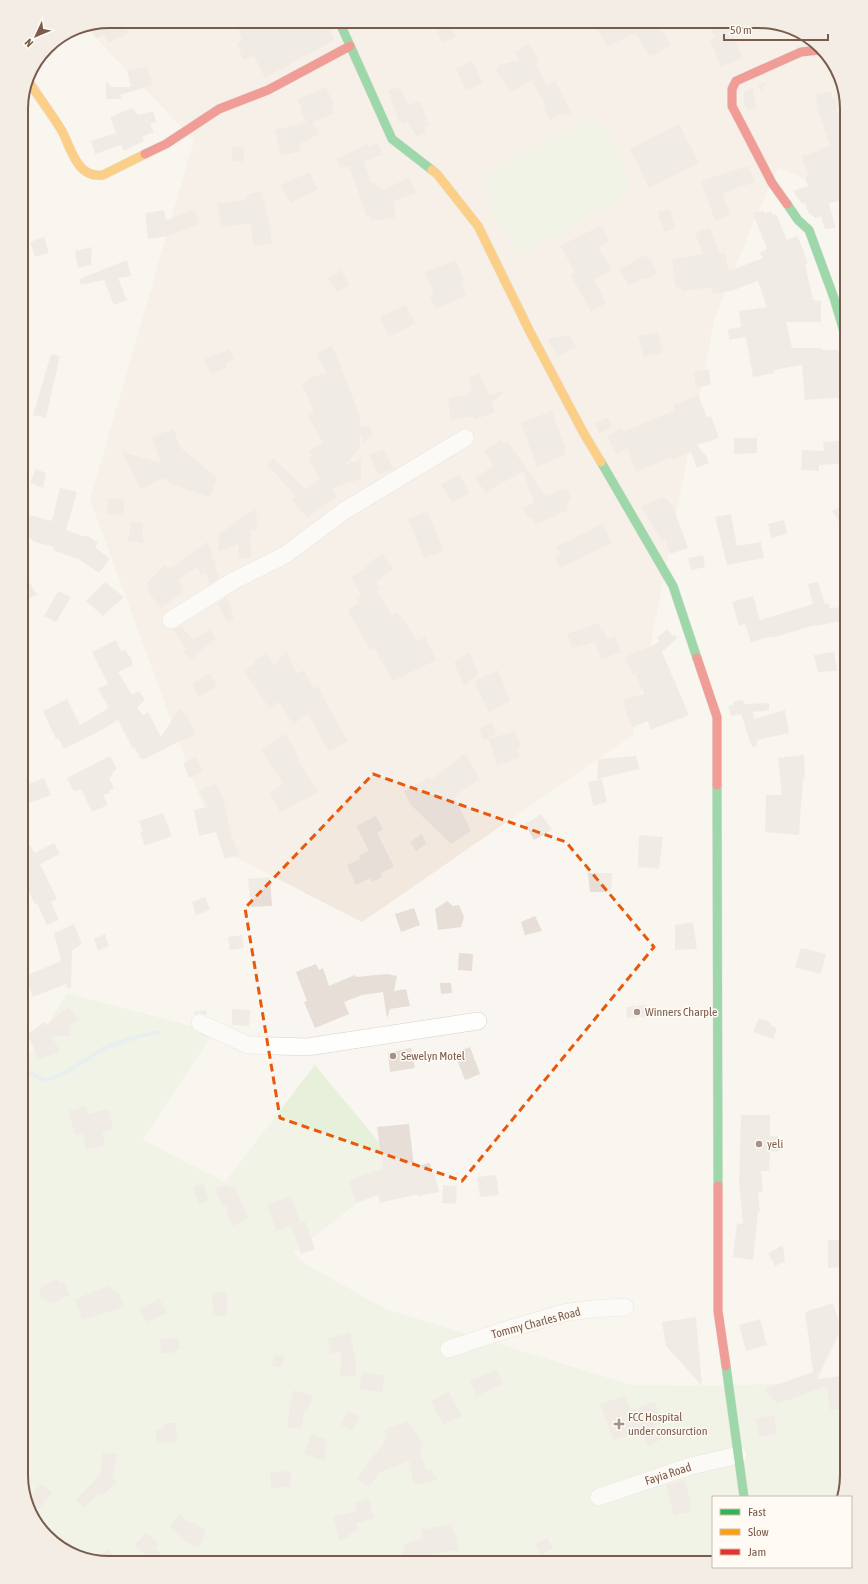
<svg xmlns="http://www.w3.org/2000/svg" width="868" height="1584" viewBox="0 0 868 1584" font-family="'Asap Condensed',sans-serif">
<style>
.residential{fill:#f2e8de}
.green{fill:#e7f0db}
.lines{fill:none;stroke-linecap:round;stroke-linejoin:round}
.stream{stroke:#d0e8ea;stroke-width:4}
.building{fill:#e6ded7}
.street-casing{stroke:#d7d1cb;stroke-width:18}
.fast-casing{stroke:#d9d2cb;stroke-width:10}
.slow-casing{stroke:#d9d2cb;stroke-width:10}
.jam-casing{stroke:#d9d2cb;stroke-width:10}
.street{stroke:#fefefd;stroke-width:17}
.fast{stroke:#30b455;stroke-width:9}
.slow{stroke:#ff9f0a;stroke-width:9}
.jam{stroke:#e5322d;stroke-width:9}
.marked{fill:none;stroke:#e8590c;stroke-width:3;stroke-dasharray:8 5;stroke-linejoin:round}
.poi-dot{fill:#a69286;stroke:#fffaf3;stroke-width:1.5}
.labels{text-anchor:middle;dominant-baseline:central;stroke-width:3;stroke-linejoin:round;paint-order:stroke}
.poi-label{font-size:12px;fill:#7a5c4d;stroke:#fffaf3;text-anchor:start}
.street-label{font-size:12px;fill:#7a5c4d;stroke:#fffaf3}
.rim{fill:none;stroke:#7a5c4d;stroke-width:2}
</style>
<rect width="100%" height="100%" fill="#f9f5f0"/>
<path class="residential" d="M109,21H765L808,36L840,75L847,109V195L778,168L758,212L715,317L633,735L362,922L227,853L203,807L90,500L194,140L84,26Z"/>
<path class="green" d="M590,119L606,130L620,153L628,176L627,195L520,255L492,216L485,174Z
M67,993L214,1032L143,1140L225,1182L315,1065L401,1169L293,1253L309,1266L386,1309L632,1385L702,1386L847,1382V1475L840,1497H713V1563H104L60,1548L28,1509L21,1475V1069Z"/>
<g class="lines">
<path class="stream" d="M21,1077L26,1070L45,1081L67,1072L104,1048L133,1038L158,1032"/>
</g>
<path class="building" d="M109,21H122L128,33L108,43L104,35L96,38L90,25Z
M262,21H327L334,40L265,78L254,56L243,60L237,43L242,41L238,28Z
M617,21H655L659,31L662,30L671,45L650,57L636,34H634L607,46L597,30Z
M707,21H727L743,58L721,67L710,40L715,37Z
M449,22L456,37L442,43L437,31L440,30L439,26Z
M529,43L539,62L536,64L547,85L555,81L572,113L563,116L561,114L550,120L544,107L546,106L532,80L510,92L496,70L498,65L519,60L515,52Z
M472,61L483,83L466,90L456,69Z
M147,66L153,85L120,95L123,99H106V81L112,87H131L127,71Z
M770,80H771L766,83L761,91L758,85Z
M326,87L334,106L332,108L334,113L313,122L319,134L299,144L301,151L281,156L275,130L306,122L300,110L302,109L297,100Z
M400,88L408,105L420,101L429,126L424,127L426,133L416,137L414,130H411L408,122L403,124L402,121L399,122L388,90Z
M753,88L756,108L748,110L744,103V92L750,89Z
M832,92V98H836L837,112L843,109L847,120V196L839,198L840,200L829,204L836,228L825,229L821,216L815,218L808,212L805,203L802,204L793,191L808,186L805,177L808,176L802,156L818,151V149L830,146L817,107L816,93Z
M132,108L138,115L153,111L156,122L150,124L154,132L142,137L144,141L124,151L121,145L95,154L91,141L116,133L110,117Z
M679,124L699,163L649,188L630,149Z
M378,143L383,155L364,161L371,183L375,182L376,186L385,189L409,178L416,193L393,201L396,217L371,221L370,215L367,217L349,166L341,168L336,159L367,144L368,147Z
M233,146L245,148L243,162L231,161Z
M748,166L755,182L723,193L730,215L715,220L701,181Z
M309,172L318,189L290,203L281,185Z
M261,191L269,222L272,244L253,245L251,223L222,227L217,204L247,199L246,195Z
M670,209L675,229L664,232L658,212Z
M164,210L166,220L195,210L199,224L168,236L148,239L145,213Z
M763,210L764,213L771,211L773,215L776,214L787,240L797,236L798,237L808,263L805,264L813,300L821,301V322H786L792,348H822V350H837L844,354L847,397L805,400L802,365L774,370V373L753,377L746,337L729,340L728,329L741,327L739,311L767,307L758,281L734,290L713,294L712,287L682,291L681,287H676L672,259L703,254L695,233L710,228L720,254L725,253L729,271L763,258L760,253L767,249L753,214Z
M602,225L609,241L598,247L612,270L596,278L594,280L606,303L591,312L571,275L575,272L560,246Z
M44,237L49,253L35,257L30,242Z
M92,247L91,265L78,268L75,251Z
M646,255L649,260L650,259L658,273L645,280L643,278L629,286L620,269Z
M127,260L131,276L118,278L127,300L114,305L104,280L81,285L79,279Z
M456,260L464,281L461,282L466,296L436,309L430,296L434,294L425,272Z
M341,270L349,285L337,292L328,278Z
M405,305L415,323L389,337L380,317Z
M658,332L663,352L644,357L638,336Z
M570,335L576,347L557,356L548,339Z
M332,345L360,416V427L369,425L373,434L364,444L360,434V448L345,465L361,459V479L331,488L337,496L307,518L292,500L296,497L267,464L273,458L305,489L320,478L308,458L312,456L309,451L323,442L308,416L314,412L302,384L308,381L307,379L327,372L316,354Z
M229,349L234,360L226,364L227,367L211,374L204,359Z
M51,354L60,356L46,418L33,415Z
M709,369L711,385L696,387L694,372Z
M479,373L489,395L506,390L492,403L495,412L474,420L473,416L451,421L448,399L467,394L466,393L473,391L468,378Z
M698,395L707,417L711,416L719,438L697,445L706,456L709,463L697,468L691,452L673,459L672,457L636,472L627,448L616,454L607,436L622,428L624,432L675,410L673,405Z
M552,411L566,451L564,453L565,455L537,467L521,423Z
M607,417L612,427L599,434L595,424Z
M173,429L181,448L217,478L211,496H206L171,484L163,478L141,489L122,452L161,463L152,437Z
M734,438H757V453L734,454Z
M501,440L504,443L508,442L547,498L549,497L548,496L564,488L565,490L567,488L571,500L566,503L568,510L535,525L531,517L528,518L522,508L534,503L523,471L504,482L503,481L486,493L475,478L494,466L484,451Z
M847,440V463L819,465V471L801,470L802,450L824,451L823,442Z
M383,450L394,469L379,475L369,455Z
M36,469L46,473L43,488L30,483Z
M459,474L469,493L452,503L441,485Z
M60,488L77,492L66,530L85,537L86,535L98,543L95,547L110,559L99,573L80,560L53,550L54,547L35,542L25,534L29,515L52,521Z
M664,497L673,506L688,548L670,554L666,540L662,542L641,506Z
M108,498L125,500L123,515L107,514Z
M847,505V533L832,511Z
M256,508L257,530H250L251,558H239L238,544L218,552L219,534Z
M427,511L444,551L424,558L408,519Z
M731,514L737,546L761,542L764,558L727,565L715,517Z
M784,520L787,534L771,538L768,524Z
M131,522L143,523L142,532L144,543L128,541Z
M603,524L612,543L560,568L555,558L560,555L556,547Z
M207,542L213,554L211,555L216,563L215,568L219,578L210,584L205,573L201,575L197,567L178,580L183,588L182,590L184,592L160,608L147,589L149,588L146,584L165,565L168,568L169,566L171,568Z
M382,554L393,569L376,582L380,588L377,591L392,615L396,612L401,617L418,641L425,637L436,660L393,681L374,648L371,650L347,610L359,603L356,598L361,595L351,577L366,569L364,566Z
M703,555L705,567L691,570L688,558Z
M21,568L37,595L21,602Z
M105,582L124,597L103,616L86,601Z
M818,582L825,604L829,603L830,609L847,605V620L815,626V625L772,638L771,636L751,643L745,624L739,626L732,602L753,596L760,620L813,604L808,584Z
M58,591L71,597L56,622L44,616Z
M227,597L234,619L227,621L217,603Z
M599,623L601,630L603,629L607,639L615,636L622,652L601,659L595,642L572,648L567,634Z
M180,626L193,640L210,630L216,638L191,660L183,651L186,649L173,630Z
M667,629L673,636L676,635L677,638L662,652L689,715L650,730L648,721L633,727L628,718L623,700L644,694L635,673L632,674L625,657L660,642L657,638Z
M116,640L121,651L125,650L131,658L133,665L118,672L132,695L139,691L145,700L137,708L143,715L148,712L161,737L179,709L187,717L196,734L185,740L184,739L145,759H141L135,748L133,749L118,720L96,733L64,749L58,738L56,739L43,711L67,699L80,725L109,708L98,689L108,684L92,652Z
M287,651L296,674L304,670L314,689L317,686L348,741L329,751L308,714L293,724L279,702L269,708L244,671L255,664L254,661L266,653L274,665Z
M469,652L478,674L464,686L454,663Z
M834,652L837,671L818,672L814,655Z
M498,670L510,701L489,712L474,682Z
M210,673L217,686L199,697L192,684Z
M743,700L744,704L769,703V710L753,712L754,719L785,710L789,733L757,740V746L752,747L741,714L731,716L728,706L733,705L734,701Z
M492,722L496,734L484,740L479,729Z
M515,731L521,746L517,748L520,757L497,766L489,739Z
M285,734L297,752L296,753L299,759L298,760L318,792L280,812L270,793L283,784L261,749Z
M465,753L480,779L454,796L471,831L451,844L410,804L404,791L430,777L431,780Z
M804,755L805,779H803L799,835L765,832L766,795H782L778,758Z
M110,756L117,769L112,773L113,776L109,778L114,788L110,790L109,793L103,795L108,805L92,812L81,789L74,792L67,778Z
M636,756L639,769L597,779L598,759Z
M196,757L203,772L189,778L183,763Z
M44,778L51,795L21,806V787Z
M602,779L607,802L593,806L588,782Z
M216,783L223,798L232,839L233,838L239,855L225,859L216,832L199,836L194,810L208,807L200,791Z
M163,813L172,836L145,846L140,833L143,832L139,821Z
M541,814L552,830L534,840L525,824Z
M376,816L383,830L377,833L394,867L381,873L382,877L372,882L370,878L356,885L347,865L360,859L359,855L369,851L356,826Z
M422,834L426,844L416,851L410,842Z
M639,835L663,837L659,869L638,867Z
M54,843L60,854L40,864L57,899L51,902L59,920L47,925L37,903L35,904L23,881L25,880L21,872V849L30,845L35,853Z
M588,873H612L611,892H590Z
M270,877L272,906L251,907L248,879Z
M205,897L210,910L196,915L192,902Z
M447,901L453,906L459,905L464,917L461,927L438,930L435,909L440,906Z
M414,908L420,925L401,932L395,914Z
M535,916L542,931L525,935L521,922Z
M693,922L697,949L675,950V925Z
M74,924L82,944L72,950L71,988H67L66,984L33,997L25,976L61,961L54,933Z
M105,934L109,946L98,951L94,939Z
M242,935L244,948L230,950L228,937Z
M801,948L826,954L821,974L795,967Z
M459,953L473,954L472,971L458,970Z
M316,964L319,970L323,968L329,986L355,975L356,977L387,974L397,976L394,991L406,989L410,1006L390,1009L387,1018L383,992L362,995L344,1002L349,1014L315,1028L304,1002L307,1001L296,972Z
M440,983H451L452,993L441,994Z
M646,1005L647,1017L627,1018L626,1007Z
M68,1007L79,1020L69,1026V1036H52L60,1052L39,1059L27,1034L45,1022L46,1025Z
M232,1009L250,1010L249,1026L232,1025Z
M206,1010L207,1015L199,1013L195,1015L194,1012Z
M759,1018L770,1022V1025L777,1028L773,1039L753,1032Z
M470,1047L480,1074L465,1080L456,1057L460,1051Z
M411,1048L415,1068L390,1072L388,1053Z
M86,1106L88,1114L108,1109L113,1129L102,1132L105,1145L86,1150L82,1134L75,1135L69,1111Z
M741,1115H770V1136H778V1152L770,1151L769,1171H761L763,1192L758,1193L760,1212H758L753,1260L733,1257L737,1223L743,1224L739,1184Z
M409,1124L414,1167L430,1163L432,1173L434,1171L439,1192L418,1196V1194L380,1203L378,1195L356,1203L349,1180L383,1169L377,1127Z
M496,1175L499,1195L480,1197L477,1177Z
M203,1184L209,1200L199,1204L193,1187Z
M225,1185L230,1188L235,1186L248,1218L233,1226L228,1216L226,1206H222L215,1189Z
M443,1185L457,1186L456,1204L442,1203Z
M291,1196L300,1222L305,1221L315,1249L301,1254L291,1225L276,1231L267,1204Z
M828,1240H847V1267L828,1268Z
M783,1245L785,1261L775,1266L768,1253Z
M58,1279L60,1283L64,1281L70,1295L50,1304L46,1300H43L39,1294L42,1286Z
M109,1286L114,1292L119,1293L124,1307L82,1320L75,1299Z
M227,1292V1316H213L212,1293Z
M159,1299L168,1313L147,1322L139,1309Z
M833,1303L841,1329L817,1379L847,1375V1408L830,1410L827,1386L777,1404L765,1389L813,1372L805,1312Z
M696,1317L702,1386L666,1346L662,1322Z
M760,1319L767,1345L746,1351L739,1325Z
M350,1333L356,1360V1377L340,1376L341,1351L331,1354L328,1338Z
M178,1338L180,1349L171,1353L161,1354L160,1339Z
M274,1355L284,1356L283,1367L272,1366Z
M497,1370L503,1384L476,1396L470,1381Z
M362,1372L385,1376L382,1393L359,1389Z
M294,1390L313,1396L308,1410L305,1409L301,1429L287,1427L290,1405Z
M449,1392L462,1416L443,1425L431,1401Z
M625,1396L630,1410L655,1402L662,1423L655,1425L662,1439L648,1446L642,1431L613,1440L600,1404Z
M348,1411L359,1417L352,1431L341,1425Z
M774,1415L777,1434L759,1437L756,1418Z
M407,1421L423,1443L420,1452L427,1470L430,1469L438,1480L414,1485L409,1461L380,1472L369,1487L357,1478L387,1438L384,1430Z
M165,1423H176L177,1442L156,1443V1430L163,1429Z
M311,1434L326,1439L325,1461L304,1454Z
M103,1452L118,1454L112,1478L117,1482L102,1496L99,1493L84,1508L76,1499L100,1475Z
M291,1471V1487L271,1488L270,1472Z
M685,1480L691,1502L689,1503L691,1512L674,1516L666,1485Z
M41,1484L53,1492L39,1509L28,1503L35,1490Z
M369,1499L374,1518L356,1523L358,1531L350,1534L349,1537L339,1540L333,1517L357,1511L355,1503Z
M179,1513L187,1521L206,1529L200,1547L193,1546L183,1540L170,1527Z
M451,1524L455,1534L459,1550L423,1556L405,1563L401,1552L405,1551L402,1545L423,1538L421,1530Z
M146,1533L159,1544L155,1548L172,1563H154L134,1545Z
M547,1538L553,1548L541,1555L535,1544Z
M107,1549L121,1563H104L96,1560Z"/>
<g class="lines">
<defs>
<path id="street" d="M171,620L233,581L285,555L344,511L465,438
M200,1023L248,1045L307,1047L478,1021
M449,1349L499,1332L563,1313L592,1309L625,1307
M599,1497L691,1466L738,1455"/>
<path id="fast" d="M339,21L392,139L432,170
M787,204L798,220L809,230L834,298L847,342
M601,462L673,586L697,658
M717,785L718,1186
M726,1366L744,1497"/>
<path id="slow" d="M27,79C38,96 51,113 62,131C71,148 77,179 103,175L145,154
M432,170L437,174L478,226L530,332L583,432L601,462"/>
<path id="jam" d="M145,154L166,144L219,109L268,90L350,46
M787,204L772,183L732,106V89L736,81L801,52L819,50
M697,658L717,717V785
M718,1186V1311L726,1366"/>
</defs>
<use href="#street" class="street-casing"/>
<use href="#fast" class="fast-casing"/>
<use href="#slow" class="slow-casing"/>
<use href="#jam" class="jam-casing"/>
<use href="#street" class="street"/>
<use href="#fast" class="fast"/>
<use href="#slow" class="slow"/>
<use href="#jam" class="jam"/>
</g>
<path d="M0 0H868V1584H0ZM373,774L566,842L654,947L462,1181L280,1118L245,908Z" fill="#f9f5f0" fill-opacity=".55" fill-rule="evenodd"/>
<path class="marked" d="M373,774L566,842L654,947L462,1181L280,1118L245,908Z"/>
<g class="poi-dot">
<circle cx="637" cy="1012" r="4"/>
<circle cx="393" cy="1056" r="4"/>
<circle cx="759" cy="1144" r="4"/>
<path d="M617 1418h4v4h4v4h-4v4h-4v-4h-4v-4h4z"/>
</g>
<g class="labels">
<g class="poi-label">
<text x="645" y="1012">Winners Charple</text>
<text x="401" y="1056">Sewelyn Motel</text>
<text x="767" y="1144">yeli</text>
<text x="628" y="1417">FCC Hospital<tspan x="628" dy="14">under consurction</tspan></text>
</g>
<g class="street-label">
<text transform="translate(536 1323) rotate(-15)">Tommy Charles Road</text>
<text transform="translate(668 1474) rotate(-18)">Fayia Road</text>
</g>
</g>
<path d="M0 0H868V1584H0ZM109 28H759A81 81 0 0 1 840 109V1475A81 81 0 0 1 759 1556H109A81 81 0 0 1 28 1475V109A81 81 0 0 1 109 28Z" fill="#f4ede6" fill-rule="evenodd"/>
<path class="rim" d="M109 28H759A81 81 0 0 1 840 109V1475A81 81 0 0 1 759 1556H109A81 81 0 0 1 28 1475V109A81 81 0 0 1 109 28Z"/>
<rect x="712" y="1496" width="140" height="72" fill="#fffaf3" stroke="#cabbb1"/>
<rect x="720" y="1509" width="20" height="6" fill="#30b455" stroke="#cabbb1"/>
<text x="748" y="1516" font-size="12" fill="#7a5c4d">Fast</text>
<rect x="720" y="1529" width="20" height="6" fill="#ff9f0a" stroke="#cabbb1"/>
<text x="748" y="1536" font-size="12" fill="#7a5c4d">Slow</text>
<rect x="720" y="1549" width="20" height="6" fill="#e5322d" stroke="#cabbb1"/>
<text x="748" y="1556" font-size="12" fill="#7a5c4d">Jam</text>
<g transform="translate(36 36) rotate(226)" stroke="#fffaf3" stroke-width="3" paint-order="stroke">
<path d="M0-3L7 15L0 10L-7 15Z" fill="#7a5c4d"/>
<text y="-6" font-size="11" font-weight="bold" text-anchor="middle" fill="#7a5c4d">N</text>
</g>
<path d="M724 34v6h104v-6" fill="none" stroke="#7a5c4d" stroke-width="2"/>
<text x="730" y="34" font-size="12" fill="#7a5c4d" stroke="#fffaf3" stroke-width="3" paint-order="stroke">50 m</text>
</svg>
